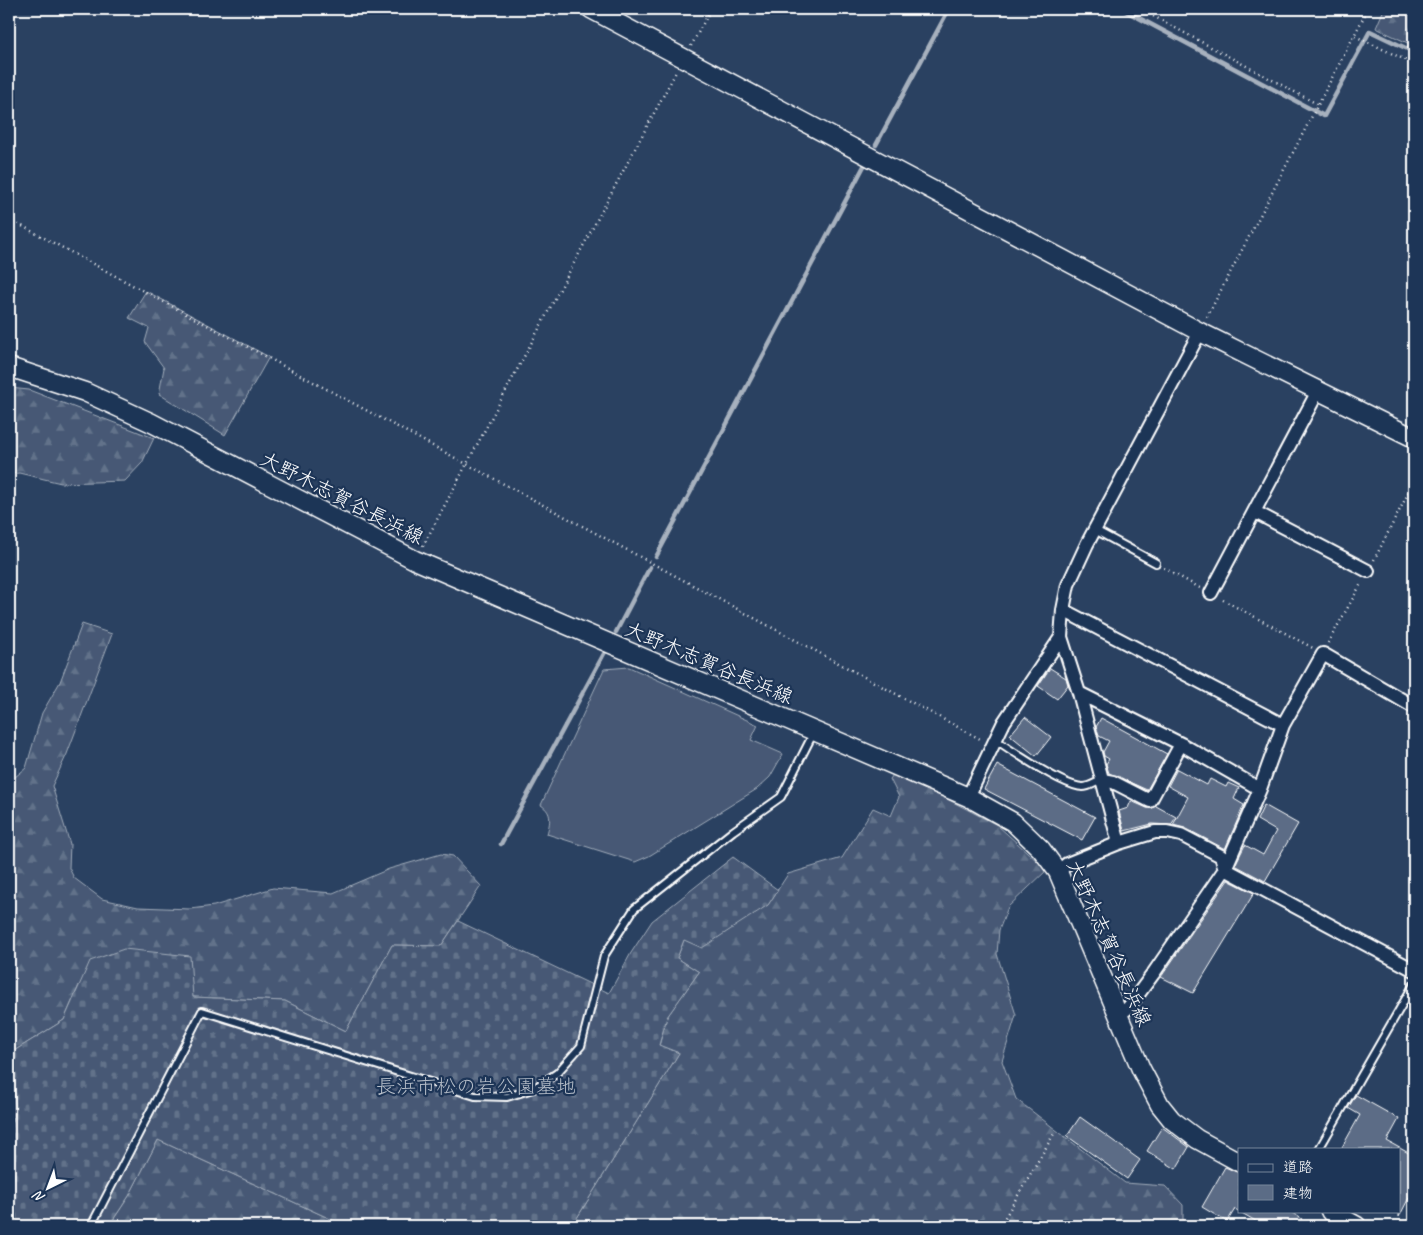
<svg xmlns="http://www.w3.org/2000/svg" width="1423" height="1235" viewBox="0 0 1423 1235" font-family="Caveat,'Klee One',sans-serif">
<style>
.forest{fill:url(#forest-firs);stroke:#a2acba}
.cemetery{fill:url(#cemetery-stones);stroke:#a2acba}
.garden{fill:#465975;stroke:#a2acba}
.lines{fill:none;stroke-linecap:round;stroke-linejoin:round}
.stream{stroke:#a7b1be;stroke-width:4.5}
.building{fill:#5b6c86;stroke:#fff}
.lane-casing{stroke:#fff;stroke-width:10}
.street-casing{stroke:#fff;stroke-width:16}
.secondary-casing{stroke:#fff;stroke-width:21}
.path{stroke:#fff;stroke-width:2.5;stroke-dasharray:1 4;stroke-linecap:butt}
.lane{stroke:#1d3557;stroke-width:6}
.street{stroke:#1d3557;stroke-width:12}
.secondary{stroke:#1d3557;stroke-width:18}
.labels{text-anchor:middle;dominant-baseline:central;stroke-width:4.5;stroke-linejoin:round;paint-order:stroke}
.street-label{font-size:20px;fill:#fff;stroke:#1d3557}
.park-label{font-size:20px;fill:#b5bdc8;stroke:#1d3557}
</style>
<defs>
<pattern id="forest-firs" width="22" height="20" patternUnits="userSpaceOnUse" patternTransform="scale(1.25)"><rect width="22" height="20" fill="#465975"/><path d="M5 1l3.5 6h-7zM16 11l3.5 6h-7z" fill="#62728a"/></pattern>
<pattern id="cemetery-stones" width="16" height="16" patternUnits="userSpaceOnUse" patternTransform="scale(1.25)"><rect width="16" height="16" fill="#465975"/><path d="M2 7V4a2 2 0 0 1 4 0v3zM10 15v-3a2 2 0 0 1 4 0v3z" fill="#62728a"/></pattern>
</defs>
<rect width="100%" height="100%" fill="#2a4161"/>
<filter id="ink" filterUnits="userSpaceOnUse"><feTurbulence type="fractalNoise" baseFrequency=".02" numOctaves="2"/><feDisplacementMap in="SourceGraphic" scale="10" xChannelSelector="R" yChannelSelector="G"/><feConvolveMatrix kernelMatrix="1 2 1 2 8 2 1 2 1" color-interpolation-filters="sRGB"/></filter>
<g filter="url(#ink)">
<path class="forest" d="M1384,9H1414V46L1376,28Z
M146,291L269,357L225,435L159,394L164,368L145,342L149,328L129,318Z
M9,388L29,390L154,438L142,463L125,481L61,483L19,473L9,474Z
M82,624L112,634L67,754L52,786L70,844L69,868L74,878L102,899L138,907L190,909L214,906L273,888L333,893L389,869L441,854L453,856L481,886L441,946L392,945L346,1031L285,1001L193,997L79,985L64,1020L9,1054L16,1109L9,1137V782L26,768L42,713L60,682Z
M899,774L997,825L1047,870L1008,907L999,930L997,954L1016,1015L1002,1061L1016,1099L1125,1183L1165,1186L1183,1205V1220L1195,1226H572L679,1053L659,1046L667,1017L699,972L677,958L684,940L768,905L788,874L842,858L873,808L891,816L899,797L890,779L893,775Z
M158,1140L346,1226H109L129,1196Z"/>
<path class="cemetery" d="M733,857L778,890L768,905L702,948L684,940L677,958L699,972L667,1017L659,1045L679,1053L572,1226H346L158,1140L129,1196L109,1226H9V1137L16,1109L9,1054L64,1020L90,961L124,949L190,956L193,997L285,1001L346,1031L392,945L441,946L458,921L609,993L631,953L652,921Z"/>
<path class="garden" d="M629,667L758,725L751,740L783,754L770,777L757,789L649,856L635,862L547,834C550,822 553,813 541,805L604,669Z"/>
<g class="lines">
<path class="stream" d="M1122,9L1324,116L1370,31L1414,52
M876,145L949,9
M656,557L864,166
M616,632L650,567
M501,844L606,650"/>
</g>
<path class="building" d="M1050,668L1066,678L1068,685L1057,699L1038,686Z
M1025,717L1051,737L1036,756L1010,735Z
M1101,718L1167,754L1147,790L1109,773L1106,764L1109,759L1104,756L1103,752L1109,741L1099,736L1096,727Z
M997,765L1095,817L1082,840L984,789Z
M1177,769L1207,785L1210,779L1226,787L1228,783L1239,788L1234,799L1244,805L1225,849L1185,828L1173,825L1188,797L1168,786Z
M1131,801L1147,808L1156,806L1176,817L1171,825L1152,824L1124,831L1119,811L1128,808Z
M1264,805L1298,824L1265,881L1235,865L1245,845L1263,855L1276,831L1257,820Z
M1228,880L1254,893L1193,993L1161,977Z
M1356,1095L1399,1119L1387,1141L1414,1156V1188L1399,1217V1149H1341L1360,1115L1348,1108Z
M1080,1117L1140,1160L1127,1179L1067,1136Z
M1162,1127L1189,1147L1176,1169L1147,1151Z
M1225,1167L1239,1173V1211H1289L1302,1219L1298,1226H1264L1235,1209L1227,1222L1202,1207Z"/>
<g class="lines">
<defs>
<path id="lane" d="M1095,530L1156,563
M996,740C1012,751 1065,787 1083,787C1089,787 1096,782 1102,780
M1319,1149L1414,984
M91,1226L202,1011L475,1096L507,1097L533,1089L557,1073L581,1046L604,956L634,909L733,831L781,797L814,732"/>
<path id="street" d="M1255,512L1368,571
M1211,593L1318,391
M1063,610L1283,725
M1079,693L1181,744L1260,789
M1102,780L1113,782L1150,801L1181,744
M968,797L1004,722L1061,637
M1119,843L1155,832H1167L1181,835L1221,856L1225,869L1414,970
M1058,872L1067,864L1119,843L1079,693L1061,637L1063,610L1068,585L1087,544L1200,332
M1119,1015L1128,1008L1153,974L1225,869L1260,789L1283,725L1323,654L1414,707"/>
<path id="secondary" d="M591,9L1200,332L1414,438
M9,367L85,392L152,423L415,560L968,797L1013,822L1041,849L1058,872L1141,1069L1160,1105L1172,1120L1197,1139L1239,1162
M1330,1211L1357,1226"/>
</defs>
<use href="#lane" class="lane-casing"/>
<use href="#street" class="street-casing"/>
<use href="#secondary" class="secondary-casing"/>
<path class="path" d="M1140,9L1319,105
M1355,36L1414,64
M691,46L711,9
M9,219L982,740
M1207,317L1368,9
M423,546L676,72
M1374,560L1414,482
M1164,568L1200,588
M1223,600L1313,648
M1328,643L1362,582
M1000,1226L1055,1132"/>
<use href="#lane" class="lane"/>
<use href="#street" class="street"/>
<use href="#secondary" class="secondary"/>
</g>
</g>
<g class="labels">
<g class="street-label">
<text transform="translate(342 498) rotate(27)">大野木志賀谷長浜線</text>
<text transform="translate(709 663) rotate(23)">大野木志賀谷長浜線</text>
<text transform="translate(1109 943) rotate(66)">大野木志賀谷長浜線</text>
</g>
<g class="park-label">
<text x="476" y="1086">長浜市松の岩公園墓地</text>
</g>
</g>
<rect width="1423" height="1235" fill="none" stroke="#1d3557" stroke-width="30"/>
<rect x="15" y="15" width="1393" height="1205" fill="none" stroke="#fff" stroke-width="2" filter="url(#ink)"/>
<rect x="1238" y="1148" width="162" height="65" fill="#1d3557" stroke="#77869a"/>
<rect x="1248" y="1164" width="25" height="8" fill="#1d3557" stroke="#77869a"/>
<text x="1283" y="1172" font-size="15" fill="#ffffff">道路</text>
<rect x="1248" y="1185" width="25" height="15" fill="#5b6c86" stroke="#77869a"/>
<text x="1283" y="1198" font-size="15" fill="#ffffff">建物</text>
<g transform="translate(48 1188) rotate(222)" stroke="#1d3557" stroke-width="4" paint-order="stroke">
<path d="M0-4L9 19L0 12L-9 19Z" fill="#ffffff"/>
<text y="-8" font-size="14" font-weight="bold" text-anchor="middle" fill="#ffffff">N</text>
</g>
</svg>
